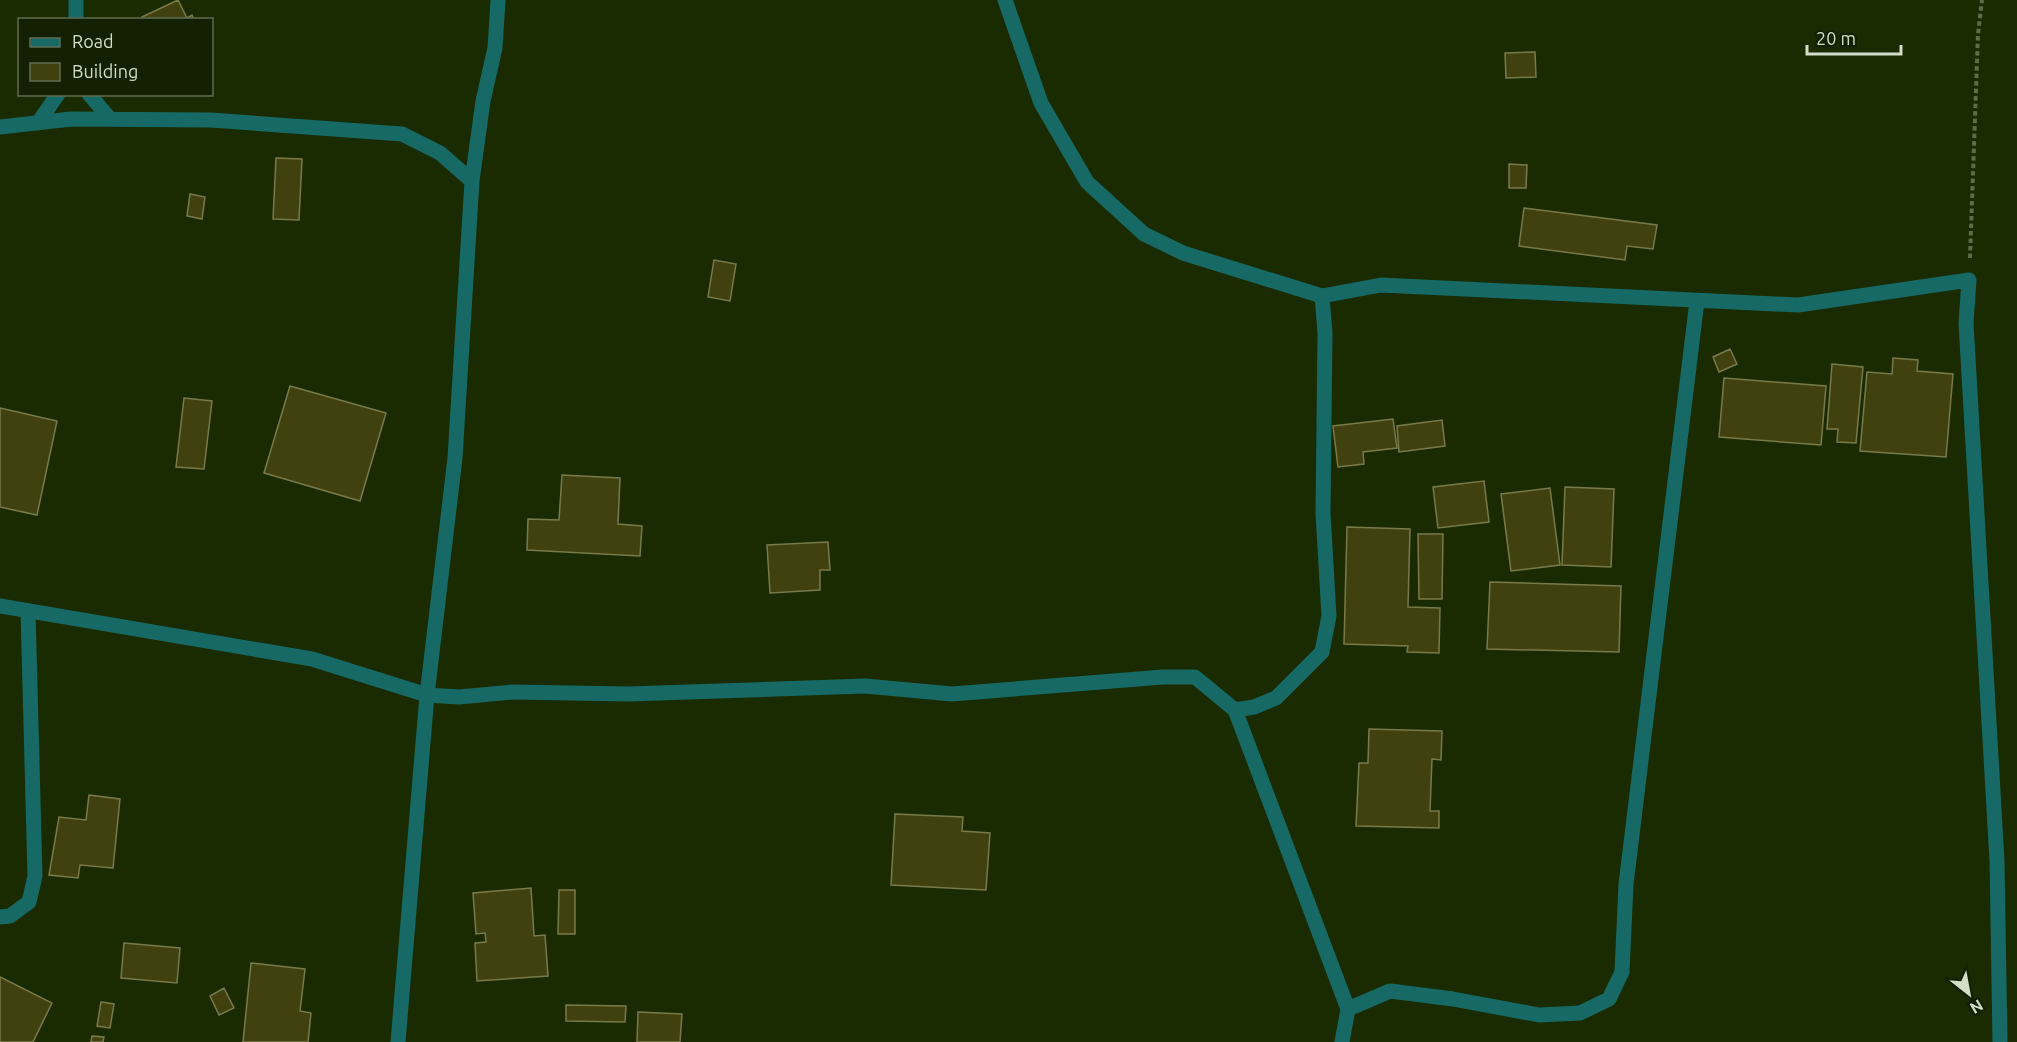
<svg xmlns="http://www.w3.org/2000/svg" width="2017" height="1042" viewBox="0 0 2017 1042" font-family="Ubuntu,sans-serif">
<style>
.building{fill:#414110;stroke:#797a4a;stroke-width:1.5}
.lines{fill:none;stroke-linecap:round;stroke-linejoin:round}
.path{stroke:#5d6d4a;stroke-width:4;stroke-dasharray:4.5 3;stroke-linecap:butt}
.minor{stroke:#166964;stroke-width:15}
</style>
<rect width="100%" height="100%" fill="#1a2b01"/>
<path class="building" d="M178,0L187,18L192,15L194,20H143L142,17Z
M1535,52L1536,77L1506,78L1505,53Z
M276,158L302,159L299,220L273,219Z
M1509,164L1527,165L1526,188H1509Z
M190,194L205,197L202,219L187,216Z
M1524,208L1657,225L1653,249L1627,246L1625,260L1519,246Z
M714,260L736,264L730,301L708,297Z
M1730,349L1737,364L1719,372L1713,357Z
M1893,358L1918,360L1917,371L1953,374L1946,457L1860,451L1867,372L1892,374Z
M1832,364L1863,367L1856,443L1837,442L1838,429H1827Z
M1724,378L1826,386L1821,445L1719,437Z
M290,386L386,413L360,501L264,473Z
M184,398L212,401L204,469L176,467Z
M0,408L57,421L37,515L0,507Z
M1393,419L1397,448L1363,452L1364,464L1338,467L1333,426Z
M1442,420L1445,446L1399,452L1397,426Z
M562,475L620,478L618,524L642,526L640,556L527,550L528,519L559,520Z
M1484,481L1489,522L1438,528L1433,487Z
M1565,487L1614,489L1611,567L1562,565Z
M1550,488L1560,565L1511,571L1501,494Z
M1347,527L1410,529L1408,607L1440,608L1439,653L1407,652L1408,646L1344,644Z
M1418,534H1443L1442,599H1419Z
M828,542L830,570H820V590L770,593L767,545Z
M1490,582L1621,586L1619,652L1487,649Z
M1369,729L1442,731L1441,760L1432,759L1430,811H1439V828L1356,826L1359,763H1368Z
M89,795L120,799L113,868L80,865L78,878L49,875L59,817L86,820Z
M895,814L963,817L962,831L990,833L986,890L891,885Z
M531,888L534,936L545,935L548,976L477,981L475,943L486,942L485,933L476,934L473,893Z
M559,890H575V934H558Z
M124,943L180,948L177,983L121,978Z
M251,963L305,969L300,1011L311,1013L308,1042H243Z
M0,977L52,1003L33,1042H0Z
M224,988L234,1008L219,1015L210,996Z
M101,1002L114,1004L110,1028L97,1026Z
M566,1005L626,1006L625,1022L566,1021Z
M638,1012L682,1014L680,1042H637Z
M92,1036L104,1037L103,1042H91Z"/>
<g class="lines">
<path class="path" d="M1970,258L1978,34L1982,0"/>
<path class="minor" d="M76,0V20
M1005,0L1041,103L1087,182L1144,234L1183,253L1322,296
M89,94L110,119
M38,123L58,94
M0,127L71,119L211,120L402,134L440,153L472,181
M0,606L312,659L427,695L459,697L512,692L629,694L865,686L952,694L1163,677H1195L1235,710
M0,917L10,916L29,902L35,876L28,611
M1348,1009L1390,991L1453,999L1539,1015L1580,1013L1609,999L1622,972L1626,884L1697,301
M398,1042L427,695L455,458L472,181L483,101L495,48L498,0
M1342,1042L1348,1009L1235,710L1254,707L1276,698L1322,652L1329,616L1323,513L1325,333L1322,296L1381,285L1798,305L1969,280L1966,323L1997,861L2000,1042"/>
</g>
<rect x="18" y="18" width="195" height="78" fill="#132002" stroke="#5f6c51" stroke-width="1.5"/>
<rect x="30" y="38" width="30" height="9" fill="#166964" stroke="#5f6c51" stroke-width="1.5"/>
<text x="72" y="48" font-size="18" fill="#d2dec7">Road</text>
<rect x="30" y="63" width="30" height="18" fill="#414110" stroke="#5f6c51" stroke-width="1.5"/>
<text x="72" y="78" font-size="18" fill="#d2dec7">Building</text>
<g transform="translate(1969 994) rotate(149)" stroke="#132002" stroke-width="4.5" paint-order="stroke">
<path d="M0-4.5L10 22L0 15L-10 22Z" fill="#d2dec7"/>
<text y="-9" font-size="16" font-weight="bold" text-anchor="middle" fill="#d2dec7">N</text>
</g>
<path d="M1807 45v9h94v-9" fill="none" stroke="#d2dec7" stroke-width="3"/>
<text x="1816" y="45" font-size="18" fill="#d2dec7" stroke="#132002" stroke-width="4.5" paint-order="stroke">20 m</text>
</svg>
